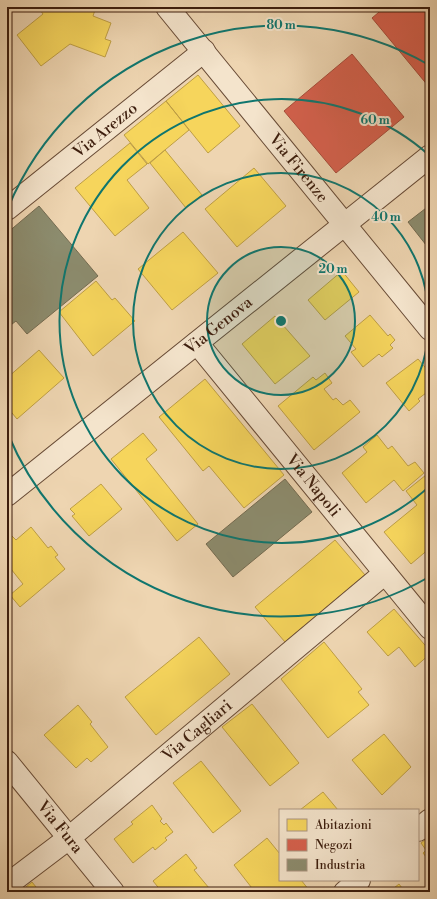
<svg xmlns="http://www.w3.org/2000/svg" width="437" height="899" viewBox="0 0 437 899" font-family="'Libre Bodoni',serif">
<style>
.homes{fill:#f6d55c;stroke:#be9e44}
.shops{fill:#d6604d;stroke:#a84c3a}
.industry{fill:#8c8c6e;stroke:#746b51}
.lines{fill:none;stroke-linecap:round;stroke-linejoin:round}
.minor-casing{stroke:#684b36;stroke-width:24}
.minor{stroke:#f4e4cc;stroke-width:22}
.ring{fill:none;stroke:#0f766e;stroke-width:2}
.labels{text-anchor:middle;dominant-baseline:central;stroke-width:4;stroke-linejoin:round;paint-order:stroke}
.street-label{font-size:16px;fill:#3c1d0d;stroke:#f4e4cc}
.centre{fill:#0f766e;stroke:#f4e4cc;stroke-width:2}
.ring-label{font-size:12px;text-anchor:middle;font-weight:bold;fill:#0f766e;stroke:#f4e4cc;stroke-width:4;stroke-linejoin:round;paint-order:stroke}
</style>
<rect width="100%" height="100%" fill="#eed5b1"/>
<filter id="stains"><feTurbulence type="fractalNoise" baseFrequency=".005" numOctaves="4"/><feColorMatrix values="0 0 0 0 .2 0 0 0 0 .09 0 0 0 0 .02 0 0 0 .5 -.17"/></filter>
<radialGradient id="worn" r=".72"><stop offset=".6" stop-color="#630" stop-opacity="0"/><stop offset="1" stop-color="#630" stop-opacity=".3"/></radialGradient>
<path class="homes" d="M38,7H87L95,10L93,16L111,23L105,39L111,41L105,57L70,44L41,66L17,35L43,14Z
M198,75L240,126L208,153L166,101Z
M166,101L189,130L148,164L124,135Z
M130,143L147,164L127,180L149,208L115,236L75,188Z
M165,150L202,195L186,208L150,163Z
M254,168L286,206L237,247L205,209Z
M183,232L218,273L172,310L138,269Z
M342,271L359,292L325,320L308,300Z
M96,281L112,300L115,298L135,321L93,356L59,312Z
M370,315L388,336L390,334L395,340L390,345L393,348L382,357L379,354L363,367L351,352L356,349L345,336Z
M275,316L310,356L275,384L242,344Z
M39,350L64,378L17,419L7,407V378Z
M418,359L430,373V390L418,399L420,401L409,411L386,383Z
M325,373L332,383L324,389L333,400L336,398L343,405L350,400L360,412L314,450L278,406L313,377L316,380Z
M205,379L284,475L244,508L209,466L203,471L159,417Z
M143,433L157,450L146,459L198,524L177,541L111,459Z
M377,435L388,449L392,446L408,466L415,462L424,473L403,491L394,480L366,503L342,473L367,452L363,447Z
M426,475L430,480V548L411,564L384,532L417,505L406,491Z
M101,484L122,509L89,536L72,516L75,514L70,509Z
M31,527L48,548L51,546L58,555L55,557L65,569L20,607L10,595L23,584L7,564V541L12,536L16,540Z
M335,540L365,575L285,642L255,607Z
M394,609L430,651V654L415,667L399,647L388,656L367,632Z
M199,637L230,674L156,735L125,697Z
M324,642L362,689L358,692L369,705L328,738L281,679Z
M252,704L299,763L270,786L222,727Z
M78,705L92,722L90,724L108,747L91,762L87,758L76,768L44,735Z
M384,734L411,767L382,795L352,760Z
M201,761L241,811L213,833L173,783Z
M323,792L338,810H300Z
M152,805L162,819L160,821L164,825L166,823L173,832L165,838L167,840L155,850L153,847L133,863L114,839L133,824L131,822Z
M430,836V847L426,850L421,843Z
M267,838L280,854V880H301L309,890L307,892H255L234,865Z
M430,847V862L423,853Z
M186,854L197,868L194,870L209,888L204,892H162L153,881Z
M32,882L40,892H20Z
M399,884L405,892H389Z"/>
<path class="shops" d="M385,7H423L430,16L429,87L372,18Z
M352,54L404,117L336,173L284,111Z"/>
<path class="industry" d="M430,205V250L408,222Z
M39,206L98,276L27,334L16,321L7,328V233Z
M285,479L312,512L233,577L206,544Z"/>
<g class="lines">
<defs>
<g id="minor">
<path id="s1" d="M167,7L430,329"/>
<path id="s2" d="M7,209L204,51"/>
<path id="s3" d="M197,343L430,628"/>
<path id="s4" d="M7,495L430,156"/>
<path id="s5" d="M7,762L113,892"/>
<path d="M418,830L430,820"/>
<path id="s6" d="M7,885L69,838L385,573"/>
<path d="M345,892L359,880"/>
</g>
</defs>
<use href="#minor" class="minor-casing"/>
<use href="#minor" class="minor"/>
</g>
<circle cx="281" cy="321" r="74" fill="#0f766e" fill-opacity=".12"/>
<g class="ring">
<circle cx="281" cy="321" r="74"/>
<circle cx="281" cy="321" r="148"/>
<path d="M430 486A222 222 0 1 1 430 156"/>
<path d="M429 577A296 296 0 0 1 8 434M8 208A296 296 0 0 1 429 65"/>
</g>
<g class="labels">
<g class="street-label">
<text stroke="none"><textPath href="#s2" startOffset="126">Via Arezzo</textPath></text>
<text stroke="none"><textPath href="#s1" startOffset="208">Via Firenze</textPath></text>
<text stroke="none"><textPath href="#s4" startOffset="271">Via Genova</textPath></text>
<text stroke="none"><textPath href="#s3" startOffset="184">Via Napoli</textPath></text>
<text stroke="none"><textPath href="#s6" startOffset="245">Via Cagliari</textPath></text>
<text stroke="none"><textPath href="#s5" startOffset="84">Via Fura</textPath></text>
</g>
</g>
<circle cx="281" cy="321" r="6" class="centre"/>
<g class="ring-label">
<text x="281" y="29">80 m</text>
<text x="375" y="124">60 m</text>
<text x="386" y="221">40 m</text>
<text x="333" y="273">20 m</text>
</g>
<rect width="437" height="899" fill="none" stroke="#eed5b1" stroke-width="24"/>
<rect x="8" y="8" width="421" height="883" fill="none" stroke="#3c1d0d" stroke-width="2"/>
<rect x="12" y="12" width="413" height="875" fill="none" stroke="#3c1d0d"/>
<rect x="279" y="809" width="140" height="72" fill="#f4e4cc" stroke="#aa9480"/>
<rect x="287" y="819" width="20" height="12" fill="#f6d55c" stroke="#aa9480"/>
<text x="315" y="829" font-size="12" fill="#3c1d0d">Abitazioni</text>
<rect x="287" y="839" width="20" height="12" fill="#d6604d" stroke="#aa9480"/>
<text x="315" y="849" font-size="12" fill="#3c1d0d">Negozi</text>
<rect x="287" y="859" width="20" height="12" fill="#8c8c6e" stroke="#aa9480"/>
<text x="315" y="869" font-size="12" fill="#3c1d0d">Industria</text>
<rect width="100%" height="100%" filter="url(#stains)"/>
<rect width="100%" height="100%" fill="url(#worn)"/>
</svg>
